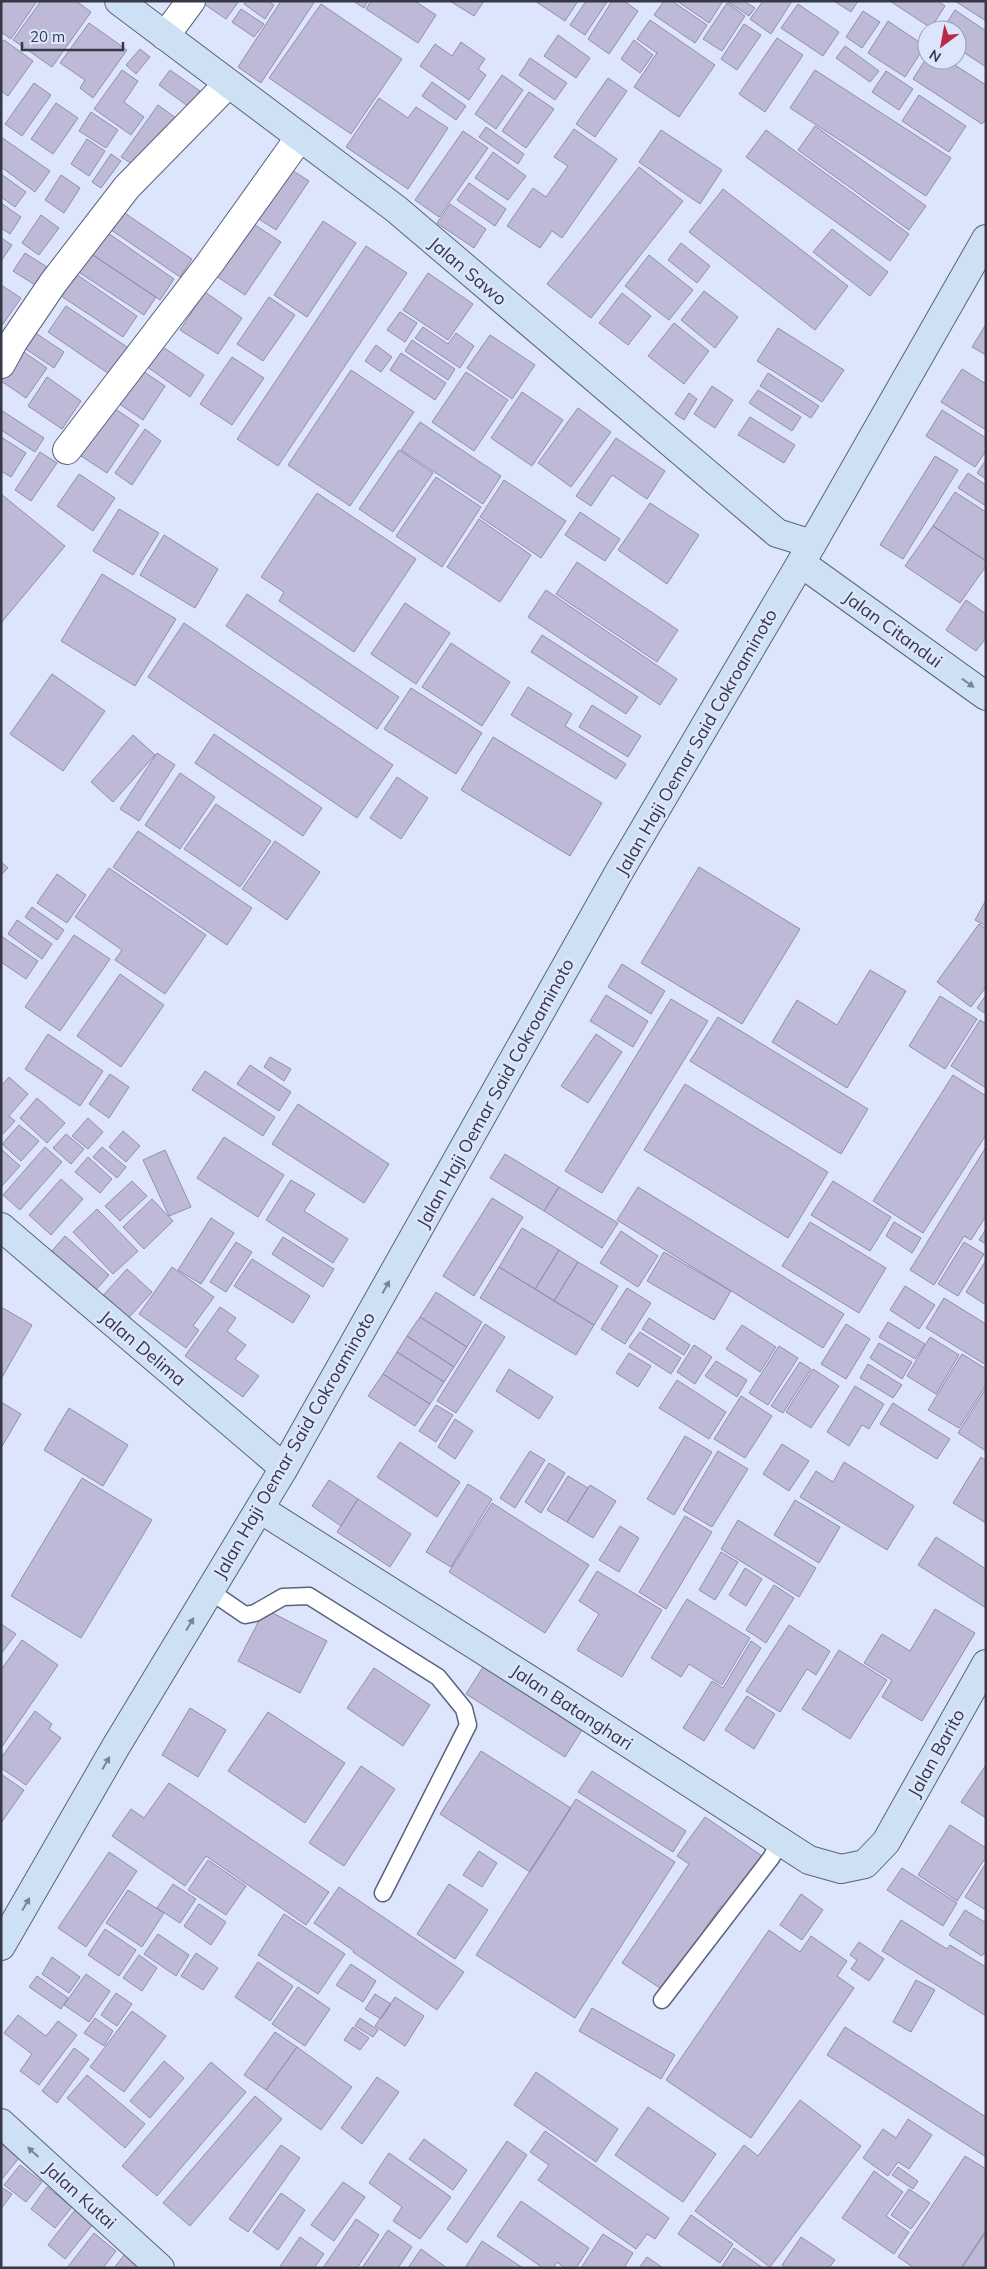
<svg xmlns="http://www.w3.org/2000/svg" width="987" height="2269" viewBox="0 0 987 2269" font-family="Mulish,sans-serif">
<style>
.building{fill:#bdb9d7;stroke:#928eab}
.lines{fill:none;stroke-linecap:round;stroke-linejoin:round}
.lane-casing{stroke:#5a637c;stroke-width:19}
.street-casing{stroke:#5a637c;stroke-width:30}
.secondary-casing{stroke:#5a637c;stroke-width:30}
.lane{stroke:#fff;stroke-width:16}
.street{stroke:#fff;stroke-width:28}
.secondary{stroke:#cee0f3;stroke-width:28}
.oneway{fill:#7a8493}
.labels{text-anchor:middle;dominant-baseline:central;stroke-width:5;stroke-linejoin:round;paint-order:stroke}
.street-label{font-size:18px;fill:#353945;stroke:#dde5fd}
</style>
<rect width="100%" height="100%" fill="#dde5fd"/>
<path class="building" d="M1,1H37L11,39L1,32Z
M41,1H76L91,12L52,67L13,40Z
M205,1H239L226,19L204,4Z
M246,1H268L274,5L265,19L244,4Z
M281,1H315L261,83L238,67Z
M353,1H368L364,8Z
M371,1H415L436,15L418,43L366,9Z
M450,1H484L474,16Z
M535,1H578L565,21Z
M586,1L607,2L585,35L570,25Z
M612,1H624L638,11L609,54L588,39Z
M664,1H672L707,25L695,43L654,15Z
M677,1H723L709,23Z
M744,1L755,8L749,16L728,2Z
M763,1H792L771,34L750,19Z
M834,1H858L851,12Z
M890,1H938L945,6L931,28Z
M955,1H986V21Z
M727,3L745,16L722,51L703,39Z
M321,4L402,59L351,134L269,78Z
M798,4L839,32L823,56L781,28Z
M241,9L264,24L254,37L232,22Z
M955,10L986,31V67L957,48V30H942Z
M863,11L880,22L862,48L846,37Z
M650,20L715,65L679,117L634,87L657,53L637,39Z
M888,21L925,46L905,77L868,53Z
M89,23L127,50L93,98L80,88L85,80L60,63Z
M744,24L761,35L737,70L721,59Z
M558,35L590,58L576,78L544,56Z
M777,38L803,55L765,112L739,94Z
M4,40L33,61L8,96L1,91V43Z
M634,40L653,55L640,73L621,59Z
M461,42L485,59L478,69L486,75L469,100L420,66L435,44L452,56Z
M845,46L879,71L870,82L836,58Z
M140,49L150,57L136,74L126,65Z
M927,57V60H947L986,85V119L982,124L913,79Z
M530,58L567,83L555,100L519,75Z
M122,70L138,81L124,102L144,117L131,135L94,109Z
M170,70L200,91L189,107L159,85Z
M815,70L951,158L926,196L790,108Z
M886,71L913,89L899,110L872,92Z
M502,75L523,90L496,129L475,114Z
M608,78L627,91L595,137L576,124Z
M432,82L466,106L456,120L422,96Z
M34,83L51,95L22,136L5,124Z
M529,92L554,109L526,148L502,131Z
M919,95L966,126L949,152L902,121Z
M379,98L408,118L416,107L448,128L408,189L346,147Z
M56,103L78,118L53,154L31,139Z
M158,105L176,118L140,169L121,157Z
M91,112L118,130L106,148L79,131Z
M815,126L926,206L909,230L798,150Z
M486,127L524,154L518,164L479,137Z
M574,129L617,159L562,238L552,231L540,248L507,226L533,188L546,197L568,166L554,157Z
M661,130L722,170L700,204L639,162Z
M766,130L909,234L890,261L746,157Z
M463,131L488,148L439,217L415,200Z
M1,137L50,171L35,192L1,167Z
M87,139L105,151L89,176L71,164Z
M493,152L526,176L508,200L475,178Z
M111,154L121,161L101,188L92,182Z
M287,167L309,181L276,230L254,216Z
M639,167L683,201L591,318L547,284Z
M1,174L26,192L15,207L1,197Z
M61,175L80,188L64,213L45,200Z
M469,183L506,209L495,226L457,200Z
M723,189L848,286L815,330L689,232Z
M1,203L21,217L10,234L1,228Z
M450,204L486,229L474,248L437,223Z
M116,207L192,259L180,277L104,225Z
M41,215L59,228L39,255L22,243Z
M323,221L356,243L307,317L274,295Z
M252,223L281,242L245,295L216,276Z
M832,229L888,272L870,296L813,252Z
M105,231L174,279L160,300L90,253Z
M1,238L12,245L1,261Z
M681,243L710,266L697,283L668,260Z
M366,246L407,273L278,466L237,439Z
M25,253L47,267L35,285L13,271Z
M90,253L156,297L144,315L77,271Z
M649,255L693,290L669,320L625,286Z
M73,272L137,316L123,337L58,294Z
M428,273L473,304L448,340L403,310Z
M1,285L21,298L1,327Z
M704,291L738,317L715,348L681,320Z
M205,292L242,318L218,354L180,330Z
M622,293L651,316L628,345L599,323Z
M269,297L295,315L263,361L237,344Z
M66,306L133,351L115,378L48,332Z
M400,312L417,323L405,342L387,330Z
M674,323L709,351L684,384L648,356Z
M986,324V355L972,347Z
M423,327L448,344L456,333L474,346L460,368L415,338Z
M778,328L844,370L822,402L757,361Z
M31,330L64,352L54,368L20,345Z
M490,335L535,365L512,399L467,368Z
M412,340L455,369L448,380L405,351Z
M157,343L204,375L190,397L143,364Z
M376,345L392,357L381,372L365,361Z
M18,348L47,368L26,398L1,381V374Z
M401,353L446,383L435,400L390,370Z
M232,357L264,378L232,425L200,404Z
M137,367L165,386L143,420L115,401Z
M962,369L986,384V430L941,402Z
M351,370L414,412L350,506L288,465Z
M466,372L508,400L474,451L432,422Z
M768,373L819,406L811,418L760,386Z
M47,377L81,401L62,429L28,406Z
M712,386L733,400L715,428L694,414Z
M758,390L801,417L792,431L749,403Z
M522,392L563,420L532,466L491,438Z
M689,393L697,399L684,420L675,414Z
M108,404L139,425L107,473L75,452Z
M578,408L611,432L571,487L538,463Z
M1,410L44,438L35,452L1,430Z
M942,410L986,438V451L975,467L926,436Z
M750,417L795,445L784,463L738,435Z
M420,422L501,476L483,504L401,450Z
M145,429L161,441L132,485L115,473Z
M1,437L26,453L11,477L1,471Z
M616,438L665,471L647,499L612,475L591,506L576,496Z
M399,450L433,473L393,532L359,509Z
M40,452L57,463L31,501L15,490Z
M935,456L958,470L903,559L880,545Z
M986,460V479L977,473Z
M968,473L986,485V506L958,488Z
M79,474L115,498L93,531L57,506Z
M436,477L481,507L442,567L396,536Z
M504,480L566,521L541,558L480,517Z
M955,492L986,512V561L933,526Z
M317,493L416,559L354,652L279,601L284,592L261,577Z
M1,494L65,546L1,623Z
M650,503L699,535L667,584L618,550Z
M119,509L159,533L133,575L93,551Z
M580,512L620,539L605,561L565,535Z
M479,519L531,555L500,602L447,567Z
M933,526L986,561V566L960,603L905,566Z
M164,535L218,569L195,608L140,575Z
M577,562L678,630L657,662L556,594Z
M102,574L176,619L135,686L61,641Z
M546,590L677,679L660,705L528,617Z
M247,594L399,697L377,729L226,626Z
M966,600L986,614V638L976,651L946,630Z
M405,603L450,633L416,684L371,654Z
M184,623L393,765L357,818L148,677Z
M542,635L638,697L626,714L531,652Z
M451,643L510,682L482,726L422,687Z
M52,674L105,711L63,771L10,734Z
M528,687L572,714L565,726L626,764L616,779L511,715Z
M411,688L482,733L456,774L384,729Z
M592,705L641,736L628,757L579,727Z
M214,734L322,808L303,836L195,763Z
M133,735L155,755L113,802L91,782Z
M493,737L602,803L570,856L461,790Z
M157,753L175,765L139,821L120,809Z
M180,773L215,797L180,849L145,825Z
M397,777L428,798L401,839L370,818Z
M216,804L271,841L240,887L184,849Z
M138,831L252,908L227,945L113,867Z
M275,841L320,872L287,920L242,889Z
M1,862L8,868L1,875Z
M699,867L800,929L742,1024L641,963Z
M109,868L206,935L165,994L115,960L122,950L75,917Z
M57,874L86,895L67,923L37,903Z
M986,900V926L975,920Z
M32,907L64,930L57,940L25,917Z
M17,920L52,944L42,959L8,934Z
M979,924L986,929V987L971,1007L937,982Z
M74,935L110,959L60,1031L25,1007Z
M1,936L38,961L26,979L1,962Z
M622,964L665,991L651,1014L608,987Z
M870,970L906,991L847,1088L772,1042L797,1000L837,1025Z
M120,974L164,1005L121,1067L77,1036Z
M606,995L648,1021L633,1047L590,1021Z
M986,995V1014L977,1008Z
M940,996L977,1019L945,1069L909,1046Z
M671,999L708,1021L602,1193L565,1171Z
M718,1017L868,1109L841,1154L690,1061Z
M980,1020L986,1024V1088L951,1066Z
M48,1034L103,1071L80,1106L25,1069Z
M596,1034L622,1052L588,1103L561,1086Z
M270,1057L291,1069L284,1081L264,1067Z
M250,1065L291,1092L279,1111L237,1084Z
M205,1071L275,1117L263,1136L192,1090Z
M110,1074L129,1087L109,1118L89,1104Z
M953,1075L986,1096V1135L923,1233L873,1201Z
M9,1077L28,1094L9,1116L15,1121L1,1136V1086Z
M685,1084L828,1172L788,1238L644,1150Z
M37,1098L65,1123L47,1143L20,1118Z
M298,1104L389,1164L364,1203L272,1144Z
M88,1118L103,1132L88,1149L72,1136Z
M19,1125L39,1141L21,1161L2,1144Z
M123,1131L140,1146L126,1162L109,1147Z
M66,1134L84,1149L71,1164L53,1148Z
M224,1137L284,1175L258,1217L197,1178Z
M45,1147L62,1162L20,1210L3,1195Z
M102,1147L126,1167L117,1178L93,1157Z
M986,1147V1216L971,1240L964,1236L934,1285L910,1270Z
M1,1149L20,1166L1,1187Z
M165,1150L191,1207L169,1216L143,1160Z
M505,1154L559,1187L544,1211L490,1178Z
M88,1157L112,1179L100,1193L75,1172Z
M61,1179L83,1199L51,1235L29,1215Z
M291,1180L315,1194L304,1211L348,1239L333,1263L266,1220Z
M132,1181L147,1196L120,1221L105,1206Z
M833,1181L891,1217L870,1251L811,1215Z
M559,1187L618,1223L602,1248L544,1211Z
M638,1187L844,1314L823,1348L617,1220Z
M492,1198L523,1217L474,1296L443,1276Z
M152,1199L173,1221L144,1249L123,1227Z
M97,1209L138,1251L113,1274L73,1232Z
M211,1218L234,1233L201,1284L178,1270Z
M810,1222L886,1268L859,1313L782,1266Z
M894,1222L921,1238L912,1253L886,1236Z
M522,1228L559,1250L535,1289L499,1267Z
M986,1229V1244L979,1240Z
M621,1231L658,1256L638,1287L600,1263Z
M65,1236L109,1275L88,1299L44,1260Z
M283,1237L334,1269L323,1287L272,1254Z
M236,1242L252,1252L226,1292L210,1282Z
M964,1242L984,1254L958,1296L938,1284Z
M559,1250L578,1262L554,1301L535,1289Z
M664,1252L731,1291L714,1320L647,1281Z
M252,1259L310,1296L293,1323L234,1286Z
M986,1260V1305L966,1292Z
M578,1262L618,1286L594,1325L554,1301Z
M172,1267L214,1297L193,1326L199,1330L186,1348L139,1314Z
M499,1267L594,1325L576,1355L480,1298Z
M127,1269L152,1292L125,1322L99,1300Z
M905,1286L935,1305L919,1329L890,1310Z
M627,1288L651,1303L625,1344L601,1329Z
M436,1292L482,1322L467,1347L420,1317Z
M944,1298L986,1324V1365L926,1328Z
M1,1307L32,1325L1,1379Z
M220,1307L236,1318L227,1331L246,1345L235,1359L259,1376L243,1397L185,1356Z
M420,1317L467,1347L454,1367L407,1336Z
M649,1318L690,1345L684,1355L642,1329Z
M888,1322L925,1344L915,1359L879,1337Z
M485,1324L505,1337L456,1413L437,1401Z
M846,1324L870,1339L846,1379L821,1364Z
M742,1325L776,1347L760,1372L726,1349Z
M640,1332L681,1358L671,1374L629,1347Z
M407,1336L454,1367L444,1382L397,1352Z
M930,1337L959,1355L936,1394L907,1376Z
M879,1343L912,1362L902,1379L870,1358Z
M694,1345L712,1357L695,1384L677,1372Z
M779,1346L798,1358L768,1405L749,1393Z
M397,1352L444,1382L430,1404L383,1374Z
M629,1353L651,1366L638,1387L616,1373Z
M962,1354L986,1369V1385L959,1428L928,1410Z
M716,1361L747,1380L737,1397L705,1376Z
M800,1362L811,1369L783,1413L771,1406Z
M868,1364L902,1385L893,1398L860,1378Z
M509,1369L553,1397L539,1419L496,1391Z
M813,1369L839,1386L811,1428L786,1412Z
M383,1374L430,1404L415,1426L368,1396Z
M677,1380L726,1412L709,1439L659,1408Z
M855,1386L884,1404L869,1429L862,1425L849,1446L827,1432Z
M986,1388V1451L958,1433Z
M741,1396L772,1416L745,1458L714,1439Z
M1,1402L21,1414L1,1448Z
M893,1403L950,1439L937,1459L880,1424Z
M436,1405L453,1415L436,1442L419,1431Z
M69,1408L128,1445L103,1486L44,1450Z
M455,1419L473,1431L455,1459L438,1447Z
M685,1436L712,1452L674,1515L647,1499Z
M400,1442L460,1482L437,1517L377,1477Z
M782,1444L809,1461L789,1491L763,1474Z
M530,1451L545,1460L515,1508L500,1498Z
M718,1451L748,1469L712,1527L683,1510Z
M981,1457L986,1461V1523L953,1503Z
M844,1462L914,1506L887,1550L800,1497L816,1471L833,1482Z
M549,1463L565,1473L541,1513L525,1502Z
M568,1476L588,1488L567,1522L547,1510Z
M82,1478L152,1520L81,1638L11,1596Z
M329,1480L358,1499L341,1526L312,1506Z
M468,1484L492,1499L451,1567L426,1552Z
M590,1485L616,1501L593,1538L567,1522Z
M358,1499L411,1534L390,1567L337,1532Z
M795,1500L840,1527L819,1563L774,1535Z
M492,1503L589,1565L545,1633L449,1572Z
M685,1516L712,1532L666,1609L639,1592Z
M738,1520L816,1568L799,1597L721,1549Z
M620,1526L639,1538L619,1572L599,1560Z
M936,1537L986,1569V1608L918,1565Z
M721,1552L738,1562L715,1600L699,1590Z
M745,1568L762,1579L746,1606L729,1595Z
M597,1571L662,1610L622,1677L577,1650L599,1614L579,1601Z
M774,1585L794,1598L766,1643L746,1630Z
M687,1599L750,1638L722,1685L689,1664L681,1677L651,1658Z
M265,1609L327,1641L300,1693L238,1661Z
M935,1609L975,1633L922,1721L882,1697L892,1680L864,1663L882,1634L910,1651Z
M1,1624L16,1634L1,1654Z
M789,1625L830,1651L816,1675L807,1669L780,1712L746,1691Z
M22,1640L58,1665L1,1748V1670Z
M751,1641L761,1648L704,1741L683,1728L712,1681L723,1688Z
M839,1650L887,1680L850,1739L802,1709Z
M483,1667L582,1730L565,1757L466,1694Z
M374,1668L430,1705L403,1746L347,1708Z
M747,1696L775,1714L754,1749L725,1730Z
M190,1708L226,1730L198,1777L162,1755Z
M35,1711L52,1724L49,1729L61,1738L26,1785L1,1768V1758Z
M268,1712L345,1763L305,1823L228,1771Z
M481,1751L571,1808L530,1872L440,1814Z
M986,1765V1818L961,1802Z
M361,1766L395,1789L344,1866L309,1843Z
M592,1771L686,1831L673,1852L578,1792Z
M1,1774L24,1790L1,1823Z
M169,1783L329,1892L306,1925L206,1856L185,1886L112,1836L131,1809L144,1818Z
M576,1799L675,1862L575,2018L476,1955Z
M705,1817L768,1860L729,1909L721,1906L663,1990L622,1963L689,1864L677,1856Z
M950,1825L986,1848V1857L957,1901L918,1875Z
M479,1851L497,1863L482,1887L463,1875Z
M109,1852L137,1871L86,1947L58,1928Z
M208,1860L246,1886L226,1915L188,1890Z
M986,1863V1910L965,1897Z
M902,1868L957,1903L943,1926L887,1890Z
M173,1884L196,1899L180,1923L157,1908Z
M449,1884L488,1910L455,1959L417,1934Z
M339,1887L464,1972L437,2010L353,1952L354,1951L314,1923Z
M128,1890L164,1913L142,1947L106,1923Z
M801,1894L823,1910L802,1940L780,1925Z
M199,1904L226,1922L211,1945L184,1926Z
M965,1910L986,1923V1950L982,1956L949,1935Z
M284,1914L345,1954L318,1994L258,1955Z
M901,1920L947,1949L950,1945L986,1967V2016L882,1951Z
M105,1929L136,1950L119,1976L88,1955Z
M769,1930L800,1952L811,1936L847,1961L837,1976L854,1988L751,2138L666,2080Z
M158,1934L189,1955L176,1976L144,1954Z
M859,1942L884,1959L869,1981L851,1969L857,1960L850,1955Z
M196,1953L218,1968L203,1990L181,1976Z
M139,1955L157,1968L142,1991L123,1978Z
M52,1957L80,1977L69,1993L42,1974Z
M258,1962L293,1986L270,2021L235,1997Z
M351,1964L376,1981L363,2002L336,1985Z
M86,1974L110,1991L89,2022L64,2005Z
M37,1976L68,1998L61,2009L29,1987Z
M916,1980L935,1990L911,2032L893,2022Z
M298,1987L330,2009L305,2046L272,2024Z
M116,1993L132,2004L117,2026L101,2015Z
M375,1994L391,2004L381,2019L365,2009Z
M395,1997L424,2016L405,2046L375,2026Z
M592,2008L675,2055L661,2079L579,2031Z
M132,2011L166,2036L124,2092L90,2067Z
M18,2015L46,2036L58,2021L77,2035L39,2085L20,2071L32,2054L4,2033Z
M95,2018L113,2031L104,2046L84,2033Z
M360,2018L378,2030L373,2037L355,2026Z
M353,2027L369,2038L360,2050L344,2040Z
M845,2027L986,2117V2157L827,2055Z
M275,2032L297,2047L266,2090L244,2075Z
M297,2047L352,2087L321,2130L266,2090Z
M74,2048L89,2059L57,2103L42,2091Z
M164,2061L184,2078L150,2118L130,2101Z
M211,2062L246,2092L157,2196L122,2166Z
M536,2072L618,2129L596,2162L514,2105Z
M87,2075L145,2124L125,2148L67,2098Z
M377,2077L399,2092L362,2144L341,2128Z
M255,2096L282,2119L190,2226L163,2203Z
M800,2100L861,2146L770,2267L695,2211L744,2145L758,2156Z
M648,2107L716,2154L683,2202L615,2155Z
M908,2119L932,2135L909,2169L898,2162L888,2176L863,2158L883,2129L896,2138Z
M545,2131L669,2218L655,2239L647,2234L636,2249L538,2180L549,2165L530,2152Z
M424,2139L467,2170L453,2190L409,2159Z
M507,2141L527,2155L467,2243L447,2229Z
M1,2144L19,2158L2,2179H1Z
M281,2145L300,2158L248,2232L229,2219Z
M389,2153L451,2197L420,2239L393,2221L402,2207L369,2183Z
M965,2156L986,2169V2230L961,2268H914L898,2257Z
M20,2165L42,2182L26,2202L4,2185Z
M898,2167L918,2181L913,2189L892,2175Z
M874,2171L903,2192L886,2216L909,2232L894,2254L842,2218Z
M343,2182L365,2197L334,2241L311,2225Z
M1,2187L12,2194L1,2209Z
M47,2187L72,2207L55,2228L31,2209Z
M909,2189L930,2203L911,2229L891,2215Z
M281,2193L305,2210L278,2250L253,2232Z
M521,2201L589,2248L576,2268H565L557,2262L553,2268H543L497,2236Z
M75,2210L93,2224L65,2259L48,2245Z
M691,2215L733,2244L720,2263L678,2234Z
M356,2219L379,2235L357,2268H323Z
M388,2230L412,2247L398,2268H362Z
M94,2233L116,2251L103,2268H67Z
M985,2233L986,2268H962Z
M603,2234L633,2253L624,2268H581Z
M300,2237L324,2254L314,2268H279Z
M801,2237L835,2260L829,2268H786L782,2265Z
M482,2241L523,2268H465Z
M734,2248L763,2268H721Z
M421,2249L447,2268H408Z
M125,2254L139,2266L137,2268H114Z
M647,2257L663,2268H639Z"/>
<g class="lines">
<defs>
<path id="lane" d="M210,1591L245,1615L255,1613L283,1597L309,1596L438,1677L464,1709L468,1725L383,1893
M662,2000L771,1858L780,1841"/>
<path id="street" d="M165,36L191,1
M1,364L13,342L53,283L127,187L228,84
M67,450L210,263L300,137"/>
<path id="secondary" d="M119,1L396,209L777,533L812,544
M801,563L986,696
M1,1227L284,1468
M260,1509L557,1697L809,1860L841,1869L865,1864L886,1842L986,1664
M1,1946L115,1748L284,1468L619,872L812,544L986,239
M1,2123L160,2268"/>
</defs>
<use href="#lane" class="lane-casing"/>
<use href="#street" class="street-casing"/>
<use href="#secondary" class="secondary-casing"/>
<use href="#lane" class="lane"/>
<use href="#street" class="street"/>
<use href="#secondary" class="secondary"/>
</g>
<defs><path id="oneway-solid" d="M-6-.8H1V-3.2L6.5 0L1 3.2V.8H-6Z" transform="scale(1.25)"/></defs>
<g class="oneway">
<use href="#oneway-solid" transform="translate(968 683) rotate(36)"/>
<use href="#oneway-solid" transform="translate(386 1287) rotate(-61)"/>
<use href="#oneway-solid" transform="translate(190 1624) rotate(-59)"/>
<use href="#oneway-solid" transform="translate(106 1763) rotate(-60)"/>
<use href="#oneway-solid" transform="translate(26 1904) rotate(-60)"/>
<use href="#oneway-solid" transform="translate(33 2152) rotate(-138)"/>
</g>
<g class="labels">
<g class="street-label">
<text transform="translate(468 271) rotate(40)">Jalan Sawo</text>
<text transform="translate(893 629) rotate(36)">Jalan Citandui</text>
<text transform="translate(696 742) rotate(-60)">Jalan Haji Oemar Said Cokroaminoto</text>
<text transform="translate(495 1093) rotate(-61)">Jalan Haji Oemar Said Cokroaminoto</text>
<text transform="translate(143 1348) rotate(40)">Jalan Delima</text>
<text transform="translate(294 1445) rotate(-60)">Jalan Haji Oemar Said Cokroaminoto</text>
<text transform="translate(572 1707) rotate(33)">Jalan Batanghari</text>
<text transform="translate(936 1753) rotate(-61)">Jalan Barito</text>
<text transform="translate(80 2195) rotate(42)">Jalan Kutai</text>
</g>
</g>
<rect width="987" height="2269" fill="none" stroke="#353945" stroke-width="5"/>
<g transform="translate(942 45) rotate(212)"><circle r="24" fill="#dde5fd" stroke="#9aa0b3"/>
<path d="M0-4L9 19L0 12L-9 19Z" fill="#ba2947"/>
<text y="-8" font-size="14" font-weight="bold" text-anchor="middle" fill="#353945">N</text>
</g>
<path d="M22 42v8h101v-8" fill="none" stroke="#353945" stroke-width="2.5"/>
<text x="30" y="42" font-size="15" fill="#353945" stroke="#dde5fd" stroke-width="4" paint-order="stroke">20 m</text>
</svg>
